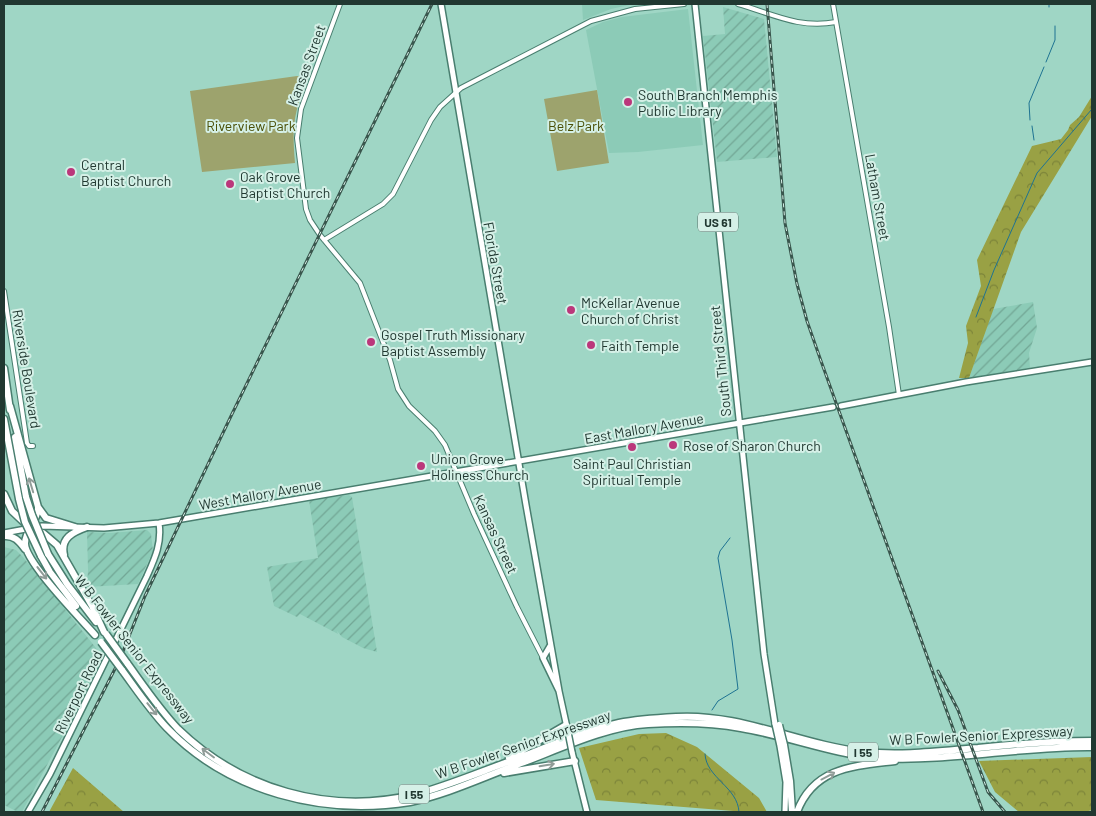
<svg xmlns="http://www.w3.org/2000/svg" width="1096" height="816" viewBox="0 0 1096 816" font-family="Barlow,sans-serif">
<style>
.built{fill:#8ccbb7}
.industrial{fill:url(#industrial-furrows)}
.forest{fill:url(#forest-crowns)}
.park{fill:#9da36d}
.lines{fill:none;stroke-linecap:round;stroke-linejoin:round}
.stream{stroke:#1e7392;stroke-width:1}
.minor-casing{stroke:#497e6f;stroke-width:6}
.major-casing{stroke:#497e6f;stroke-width:8}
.highway-casing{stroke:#497e6f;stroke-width:9}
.minor{stroke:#fff;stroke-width:4}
.major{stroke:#fff;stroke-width:5}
.highway{stroke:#fff;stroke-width:6}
.rail-casing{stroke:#39564d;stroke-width:3}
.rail{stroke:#d5f0e7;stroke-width:1;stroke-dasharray:4;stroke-linecap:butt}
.major-bridge-casing{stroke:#497e6f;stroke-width:8;stroke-linecap:butt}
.highway-bridge-casing{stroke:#497e6f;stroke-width:9;stroke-linecap:butt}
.major-bridge{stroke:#fff;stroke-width:5}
.highway-bridge{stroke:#fff;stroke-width:6}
.oneway{stroke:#909c98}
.poi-dot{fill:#bb377b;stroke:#d5f0e7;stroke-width:2}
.labels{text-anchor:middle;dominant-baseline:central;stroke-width:4;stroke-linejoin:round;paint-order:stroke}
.shield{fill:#d5f0e7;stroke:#576f68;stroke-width:1}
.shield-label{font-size:12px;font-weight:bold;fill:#213831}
.street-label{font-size:14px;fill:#213831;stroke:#d5f0e7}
.poi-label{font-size:14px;fill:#213831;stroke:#d5f0e7;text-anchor:start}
.park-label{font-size:14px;fill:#4a4e05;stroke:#d5f0e7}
</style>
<defs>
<pattern id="industrial-furrows" width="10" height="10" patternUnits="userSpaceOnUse" patternTransform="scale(1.25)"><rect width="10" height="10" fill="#8ccbb7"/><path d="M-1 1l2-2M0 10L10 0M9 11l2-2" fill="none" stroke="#72a695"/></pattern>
<pattern id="forest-crowns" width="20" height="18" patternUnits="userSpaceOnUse" patternTransform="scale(1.25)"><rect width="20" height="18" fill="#99a144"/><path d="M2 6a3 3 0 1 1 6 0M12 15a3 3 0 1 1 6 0" fill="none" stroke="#7c8439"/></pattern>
</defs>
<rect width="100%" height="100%" fill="#9fd6c5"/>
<path class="built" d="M582,4H634L611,9L583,20Z
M688,9L703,145L638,152L609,153L586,30L603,22L622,17Z"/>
<path class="industrial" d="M723,7L764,19L777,157L717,162L703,36L725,34Z
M1033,302L1037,328L1029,353L1030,368L969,378L993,309Z
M349,495L352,497L377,652L363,648L342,637L337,631L338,634L300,614L297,617L274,606L267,567L318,558L309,500Z
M147,530L151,534L153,551L138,584L87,587L88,570L87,532L110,533Z
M4,547L16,550L23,557L104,658L22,812H18L4,805Z"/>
<path class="forest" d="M1092,96V116L1021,232L969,378H959L968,343L966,326L981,286L977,260L1032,146L1061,139L1068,130L1070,125L1079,117Z
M666,733L697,747L759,798L767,812H746L596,800L579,748L639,734Z
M1092,757V810L1085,812H1019L995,792L979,761Z
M73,768L124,812H49Z"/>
<path class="park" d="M297,76L308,78L307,82C293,113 292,129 295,163L202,172L190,91Z
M597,90L609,163L557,171L544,99Z"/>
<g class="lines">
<path class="stream" d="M1049,4V7
M1046,62L1055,40V26
M1030,120L1029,103L1044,67
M1032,126L1034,140
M976,317L994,270L1037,173L1092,109
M712,710L718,701L738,689L732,640L718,558L720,551L730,538
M705,754C706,778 738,787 739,812"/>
<defs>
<path id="minor" d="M340,4L301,109L297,138L306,209L310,220L320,235L360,283L390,360L398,389L409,406L435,431L445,445L474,514L517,607L543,658
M738,4C773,14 799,29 836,22
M833,4L889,327L899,395
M324,240L383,204L393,194L431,120L440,107L461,88L591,21L635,9L684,4
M4,291L27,443L29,446H33"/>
<path id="major" d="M441,4L526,505L559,691
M695,4L764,654L775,724
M841,406L966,382L1092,362
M4,533L42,526L104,528L159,523L833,407
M550,646L543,658L559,691L568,732
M780,746L786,782L785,812
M572,752L587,812
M28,812L50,774L147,576C155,558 162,543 159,523"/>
<path id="highway" d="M4,368L10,410
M10,406L38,507L46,518L75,527
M4,419L19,499
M15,437L26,497
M4,494L12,511L30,528L43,533L57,545L92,606L104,632
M38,507C38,521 26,529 25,543C24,561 81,619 95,635
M4,536C14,535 19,541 25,549
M48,554L67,584L96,622
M64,555C60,538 73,532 87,527
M41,556L50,572L76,606
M127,663C143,685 159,709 178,729C240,789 328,815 413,795C448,786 482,771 516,759C550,746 584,731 619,723C638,719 657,718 676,717C741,713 800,745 864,752C902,756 940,751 978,748C1016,744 1054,741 1092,741
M122,670C136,689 150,710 167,728C229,792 323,816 410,802C448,794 483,777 519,764C557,750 607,726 648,724C679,722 710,722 741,728C788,736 832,754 879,758C950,762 1021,746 1092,747
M784,745L790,781L792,812
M509,758L566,725
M504,773L575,761
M797,812C814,767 854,766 895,761"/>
</defs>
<use href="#minor" class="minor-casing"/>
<use href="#major" class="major-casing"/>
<use href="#highway" class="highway-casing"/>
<use href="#minor" class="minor"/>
<use href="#major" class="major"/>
<use href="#highway" class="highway"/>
<defs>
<path id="rail" d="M767,4L785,223L797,284L807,321L821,361L983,812
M938,671L958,710L988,792L1005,812
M42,812L120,659L145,596L232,414L432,4"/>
</defs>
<use href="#rail" class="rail-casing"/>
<use href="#rail" class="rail"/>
<defs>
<path id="major-bridge" d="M775,724L780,746
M568,732L572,752"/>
<path id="highway-bridge" d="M26,497L32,515L48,554
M19,499L25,522L41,556
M106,634L127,663
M101,642L122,670
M779,725L784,745"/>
</defs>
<use href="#major-bridge" class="major-bridge-casing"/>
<use href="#highway-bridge" class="highway-bridge-casing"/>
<use href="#major-bridge" class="major-bridge"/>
<use href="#highway-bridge" class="highway-bridge"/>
</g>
<defs><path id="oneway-shaft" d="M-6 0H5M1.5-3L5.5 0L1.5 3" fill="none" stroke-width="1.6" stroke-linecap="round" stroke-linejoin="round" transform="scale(1.25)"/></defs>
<g class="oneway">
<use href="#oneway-shaft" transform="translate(31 485) rotate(-107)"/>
<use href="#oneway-shaft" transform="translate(42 573) rotate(52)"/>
<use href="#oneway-shaft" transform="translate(152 709) rotate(51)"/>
<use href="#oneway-shaft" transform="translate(208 753) rotate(-143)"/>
<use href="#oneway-shaft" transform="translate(547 765) rotate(-9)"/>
<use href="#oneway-shaft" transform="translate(828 776) rotate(-28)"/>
</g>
<g class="poi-dot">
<circle cx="628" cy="102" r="5"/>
<circle cx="71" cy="172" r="5"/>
<circle cx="230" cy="184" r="5"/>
<circle cx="571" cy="310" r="5"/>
<circle cx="371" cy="342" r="5"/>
<circle cx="591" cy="345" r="5"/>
<circle cx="673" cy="445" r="5"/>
<circle cx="632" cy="447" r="5"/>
<circle cx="421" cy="466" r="5"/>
</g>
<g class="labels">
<g class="shield">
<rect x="698" y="212.5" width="40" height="19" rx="4"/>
<rect x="848" y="742.5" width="30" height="19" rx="4"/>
<rect x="399" y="784.5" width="30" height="19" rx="4"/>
</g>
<g class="shield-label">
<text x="718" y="222">US 61</text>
<text x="863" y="752">I 55</text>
<text x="414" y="794">I 55</text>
</g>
<g class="street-label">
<text transform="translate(306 65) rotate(-70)">Kansas Street</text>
<text transform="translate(878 197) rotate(80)">Latham Street</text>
<text transform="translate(496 263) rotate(80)">Florida Street</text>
<text transform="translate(720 361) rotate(-96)">South Third Street</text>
<text transform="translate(27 369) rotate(81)">Riverside Boulevard</text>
<text transform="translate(644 428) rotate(-10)">East Mallory Avenue</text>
<text transform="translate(260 494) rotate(-10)">West Mallory Avenue</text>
<text transform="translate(496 534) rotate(65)">Kansas Street</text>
<text transform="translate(135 649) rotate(52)">W B Fowler Senior Expressway</text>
<text transform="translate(78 692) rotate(-64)">Riverport Road</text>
<text transform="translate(981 735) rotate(-3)">W B Fowler Senior Expressway</text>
<text transform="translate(523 744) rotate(-19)">W B Fowler Senior Expressway</text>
</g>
<g class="poi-label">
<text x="638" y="94">South Branch Memphis<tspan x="638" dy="16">Public Library</tspan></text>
<text x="81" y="164">Central<tspan x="81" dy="16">Baptist Church</tspan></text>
<text x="240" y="176">Oak Grove<tspan x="240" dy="16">Baptist Church</tspan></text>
<text x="581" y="302">McKellar Avenue<tspan x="581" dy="16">Church of Christ</tspan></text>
<text x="381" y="334">Gospel Truth Missionary<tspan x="381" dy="16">Baptist Assembly</tspan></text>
<text x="601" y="345">Faith Temple</text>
<text x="683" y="445">Rose of Sharon Church</text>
<text x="431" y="458">Union Grove<tspan x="431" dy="16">Holiness Church</tspan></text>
<text x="632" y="463" text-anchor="middle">Saint Paul Christian<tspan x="632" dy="16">Spiritual Temple</tspan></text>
</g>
<g class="park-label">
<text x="251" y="125">Riverview Park</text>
<text x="576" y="125">Belz Park</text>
</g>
</g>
<rect width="1096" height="816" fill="none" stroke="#213831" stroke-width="10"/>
</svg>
